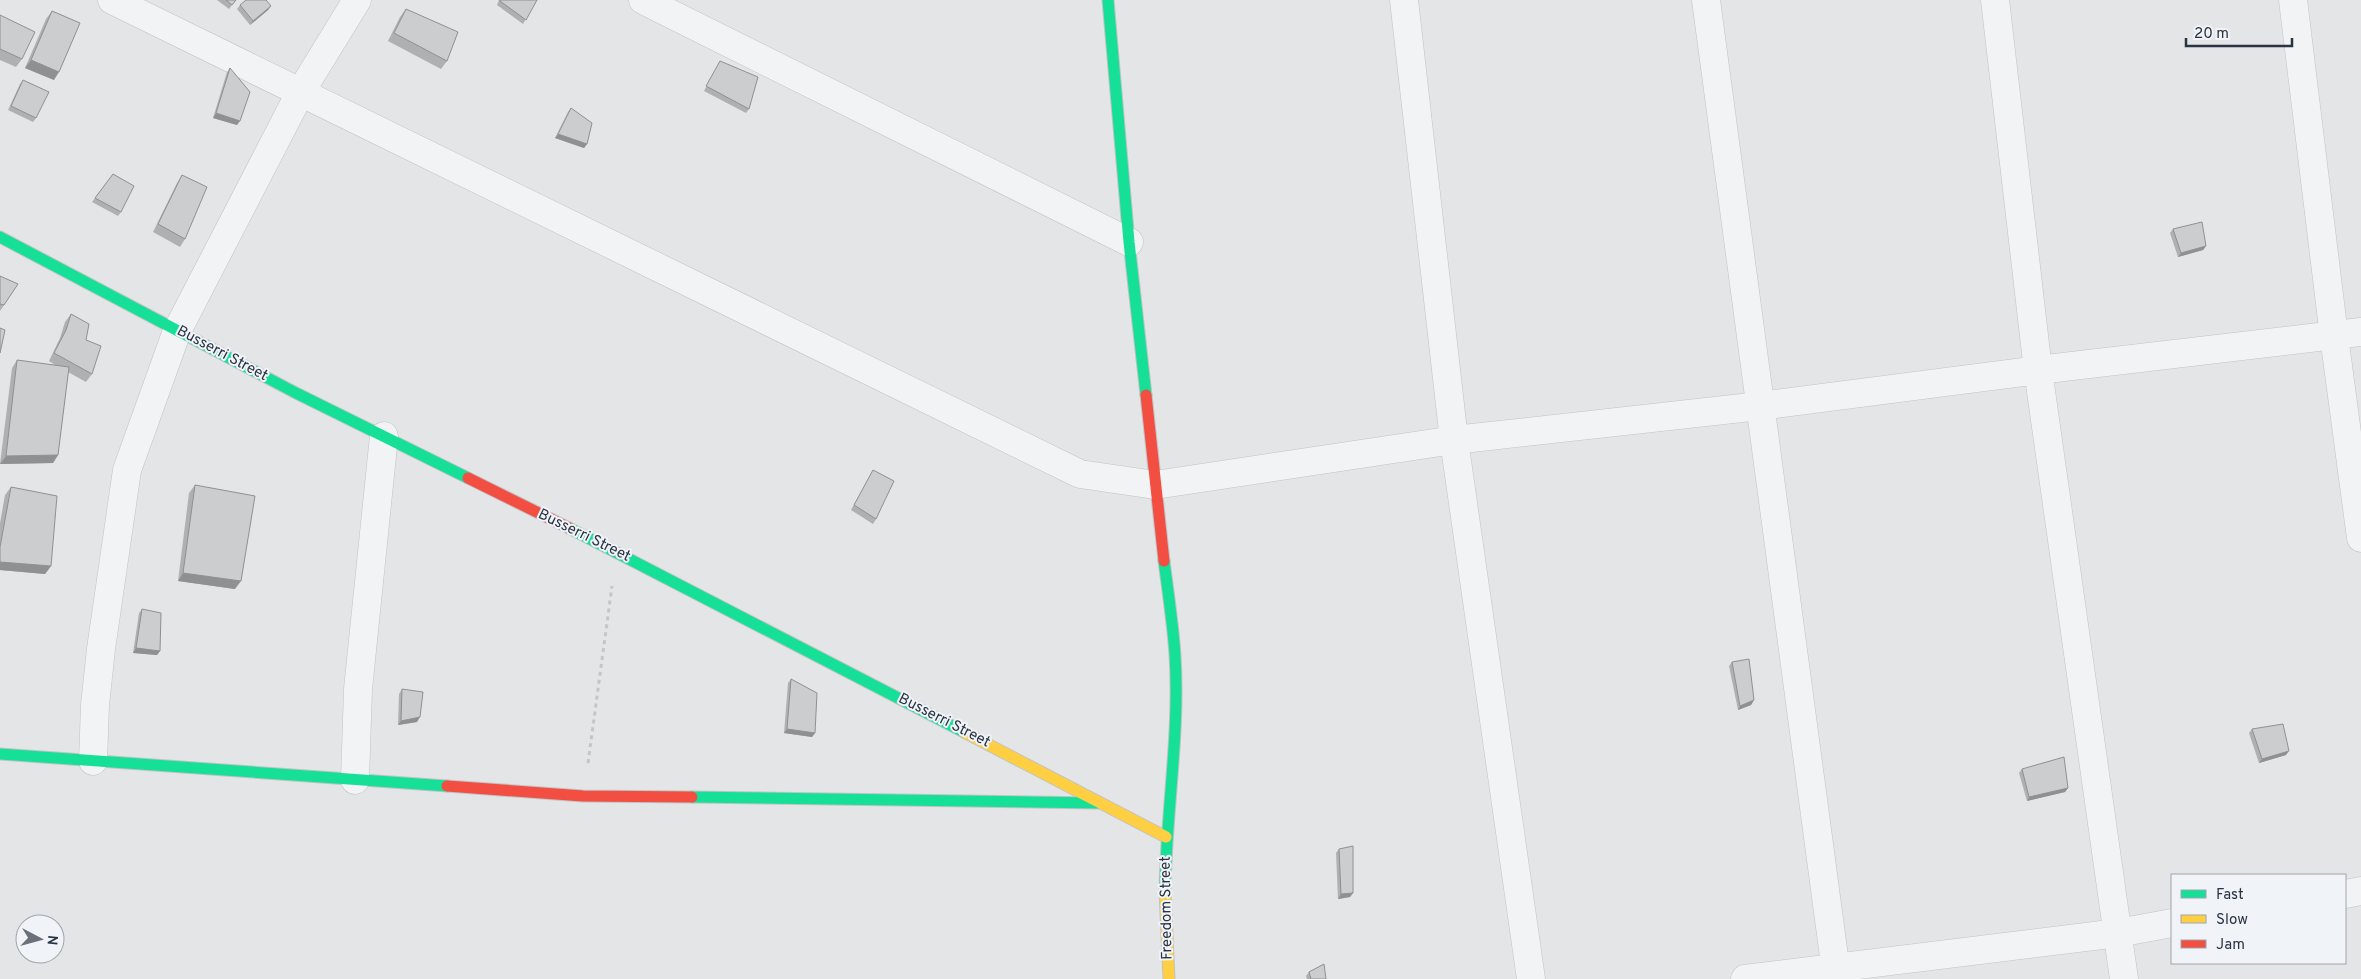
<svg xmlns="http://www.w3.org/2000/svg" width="2361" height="979" viewBox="0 0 2361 979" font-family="Overpass,sans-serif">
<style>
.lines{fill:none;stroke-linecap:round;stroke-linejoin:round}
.street-casing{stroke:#c1c3c5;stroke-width:29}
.fast-casing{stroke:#c1c3c5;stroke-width:13}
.slow-casing{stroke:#c1c3c5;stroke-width:13}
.jam-casing{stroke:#c1c3c5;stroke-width:13}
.path{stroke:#c3c6c9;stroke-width:3;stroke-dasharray:4 4;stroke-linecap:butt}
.street{stroke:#f1f3f4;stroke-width:28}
.fast{stroke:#16e098;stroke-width:11}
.slow{stroke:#ffcf43;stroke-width:11}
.jam{stroke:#f24e42;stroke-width:11}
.wall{fill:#afb0b2}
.shaded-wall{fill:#8e9091}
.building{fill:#cbcdcf;stroke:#8e9091}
.labels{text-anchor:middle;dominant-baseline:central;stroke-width:4;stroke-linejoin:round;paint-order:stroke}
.street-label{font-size:15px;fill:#293341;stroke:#f0f3f7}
</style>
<rect width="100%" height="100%" fill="#e3e5e7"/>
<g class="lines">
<defs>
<path id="street" d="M112,0L1080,474L1155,485L1454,440L1760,406L2038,370L2361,332
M643,0L1129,242
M1404,0L1454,440L1531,979
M1706,0L1837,979
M1995,0L2038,370L2124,979
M2293,0L2334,336L2361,538
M93,761L95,705L101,649L127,470L177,331L300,93L357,0
M355,780L358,689L384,436
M2345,894L2361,891
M1745,979L2118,933L2172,923"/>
<path id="fast" d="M1108,0L1129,242L1146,395
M0,237L296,393L468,478
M569,528L964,732
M1164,561C1168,592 1173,624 1175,655C1180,734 1166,813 1165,891
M0,754L447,786
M692,797L1097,803"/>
<path id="slow" d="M964,732L1166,837
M1165,891L1169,979"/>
<path id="jam" d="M1146,395L1164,561
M468,478L569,528
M447,786L583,796L692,797"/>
</defs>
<use href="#street" class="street-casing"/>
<use href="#fast" class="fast-casing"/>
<use href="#slow" class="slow-casing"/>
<use href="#jam" class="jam-casing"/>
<path class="path" d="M588,763L612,586"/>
<use href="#street" class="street"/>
<use href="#fast" class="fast"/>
<use href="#slow" class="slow"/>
<use href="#jam" class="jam"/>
</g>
<path class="wall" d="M217,0H236L229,9Z
M499,0H537L523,24L497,5Z
M240,5L271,6L268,10L250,25L237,9Z
M406,9L447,61L441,69L388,41L400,17Z
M52,11L54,80L25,68L46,19Z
M0,15L22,59L16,67L0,60Z
M720,61L749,109L746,113L704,91Z
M230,68L237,125L213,118L227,72Z
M23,80L36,118L33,122L8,110L20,84Z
M571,108L587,144L584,148L555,138L568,112Z
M113,174L121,212L118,216L92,202Z
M182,175L185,239L180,247L153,232L177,183Z
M2173,229L2206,246L2203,250L2178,257L2170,233Z
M0,276L18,284L0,311Z
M71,314L86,340L92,374L86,382L68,372L58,455L53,463L0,464L12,368L17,360L57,366L49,361L60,338L65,322Z
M873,470L876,519L873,524L851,510Z
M195,485L235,589L178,581L189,493Z
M11,487L51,566L45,574L0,570V523L5,495Z
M142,609L160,651L157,655L133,653L139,613Z
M1732,662L1754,700L1751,705L1738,710L1729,666Z
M791,679L815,733L812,737L784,733L788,683Z
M402,689L417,722L398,725L399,694Z
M2252,729L2286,755L2259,763L2249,733Z
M2022,769L2068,788L2065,792L2027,801L2019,773Z
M1339,849L1353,893L1350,897L1338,899L1336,853Z
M1309,972L1326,979H1307L1306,976Z"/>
<path class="shaded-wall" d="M271,6L268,10L250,25L253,21Z
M31,60L59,72L54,80L25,68Z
M216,113L240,121L237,125L213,118Z
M558,134L587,144L584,148L555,138Z
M2206,246L2203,250L2178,257L2181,253Z
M58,455L53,463L0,464L6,456Z
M0,562L51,566L45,574L0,570Z
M183,573L241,581L235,589L178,581Z
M136,648L160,651L157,655L133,653Z
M1754,700L1751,705L1738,710L1740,706Z
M420,717L417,722L398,725L401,721Z
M787,729L815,733L812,737L784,733Z
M2289,751L2286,755L2259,763L2262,759Z
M2068,788L2065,792L2027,801L2029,797Z
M1353,893L1350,897L1338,899L1341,894Z"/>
<path class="building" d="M226,0H236L232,5Z
M246,0H266L271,6L253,21L240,5Z
M500,0H537L526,20L500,1Z
M406,9L458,32L447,61L394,33Z
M52,11L80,23L59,72L31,60Z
M0,15L35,32L22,59L0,49Z
M720,61L758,77L749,109L706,86Z
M230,68L250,92L240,121L216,113Z
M23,80L49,92L36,118L11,106Z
M571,108L592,123L587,144L558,134Z
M113,174L134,186L121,212L95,198Z
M182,175L207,187L185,239L158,224Z
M2202,222L2206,246L2181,253L2173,229Z
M0,276L18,284L4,305L0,304Z
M71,314L89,324L86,340L101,346L92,374L54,353L66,330Z
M0,328L5,330L0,353Z
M17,360L69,367L58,455L6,456Z
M873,470L894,481L876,519L854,505Z
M195,485L255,496L241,581L183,573Z
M11,487L57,496L51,566L0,562V547Z
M142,609L161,613L160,651L136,648Z
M1749,659L1754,700L1740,706L1732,662Z
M791,679L817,693L815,733L787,729Z
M402,689L423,692L420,717L401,721Z
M2283,724L2289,751L2262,759L2252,729Z
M2064,757L2068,788L2029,797L2022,769Z
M1353,846V893L1341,894L1339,849Z
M1324,964L1326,979H1311L1309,972Z"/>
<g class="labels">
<g class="street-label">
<text transform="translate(222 354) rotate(28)">Busserri Street</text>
<text transform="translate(584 536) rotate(26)">Busserri Street</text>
<text transform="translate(944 721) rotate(27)">Busserri Street</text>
<text transform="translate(1167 908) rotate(-91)">Freedom Street</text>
</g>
</g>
<rect x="2171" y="874" width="175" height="90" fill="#f0f3f7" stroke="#a0a6ae"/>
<rect x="2181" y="890" width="25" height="8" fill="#16e098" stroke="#a0a6ae"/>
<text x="2216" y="899" font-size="15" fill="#293341">Fast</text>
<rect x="2181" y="915" width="25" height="8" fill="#ffcf43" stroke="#a0a6ae"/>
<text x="2216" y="924" font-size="15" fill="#293341">Slow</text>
<rect x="2181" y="940" width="25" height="8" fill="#f24e42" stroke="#a0a6ae"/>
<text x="2216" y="949" font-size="15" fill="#293341">Jam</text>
<g transform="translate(40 939) rotate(96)"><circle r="24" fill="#f0f3f7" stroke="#a0a6ae"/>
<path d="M0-4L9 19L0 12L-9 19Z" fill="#6a717b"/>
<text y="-8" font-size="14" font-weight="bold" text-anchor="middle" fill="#293341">N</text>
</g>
<path d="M2186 38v8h106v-8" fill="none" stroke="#293341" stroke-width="2.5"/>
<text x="2194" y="38" font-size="15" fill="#293341" stroke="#f0f3f7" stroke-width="4" paint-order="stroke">20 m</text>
</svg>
